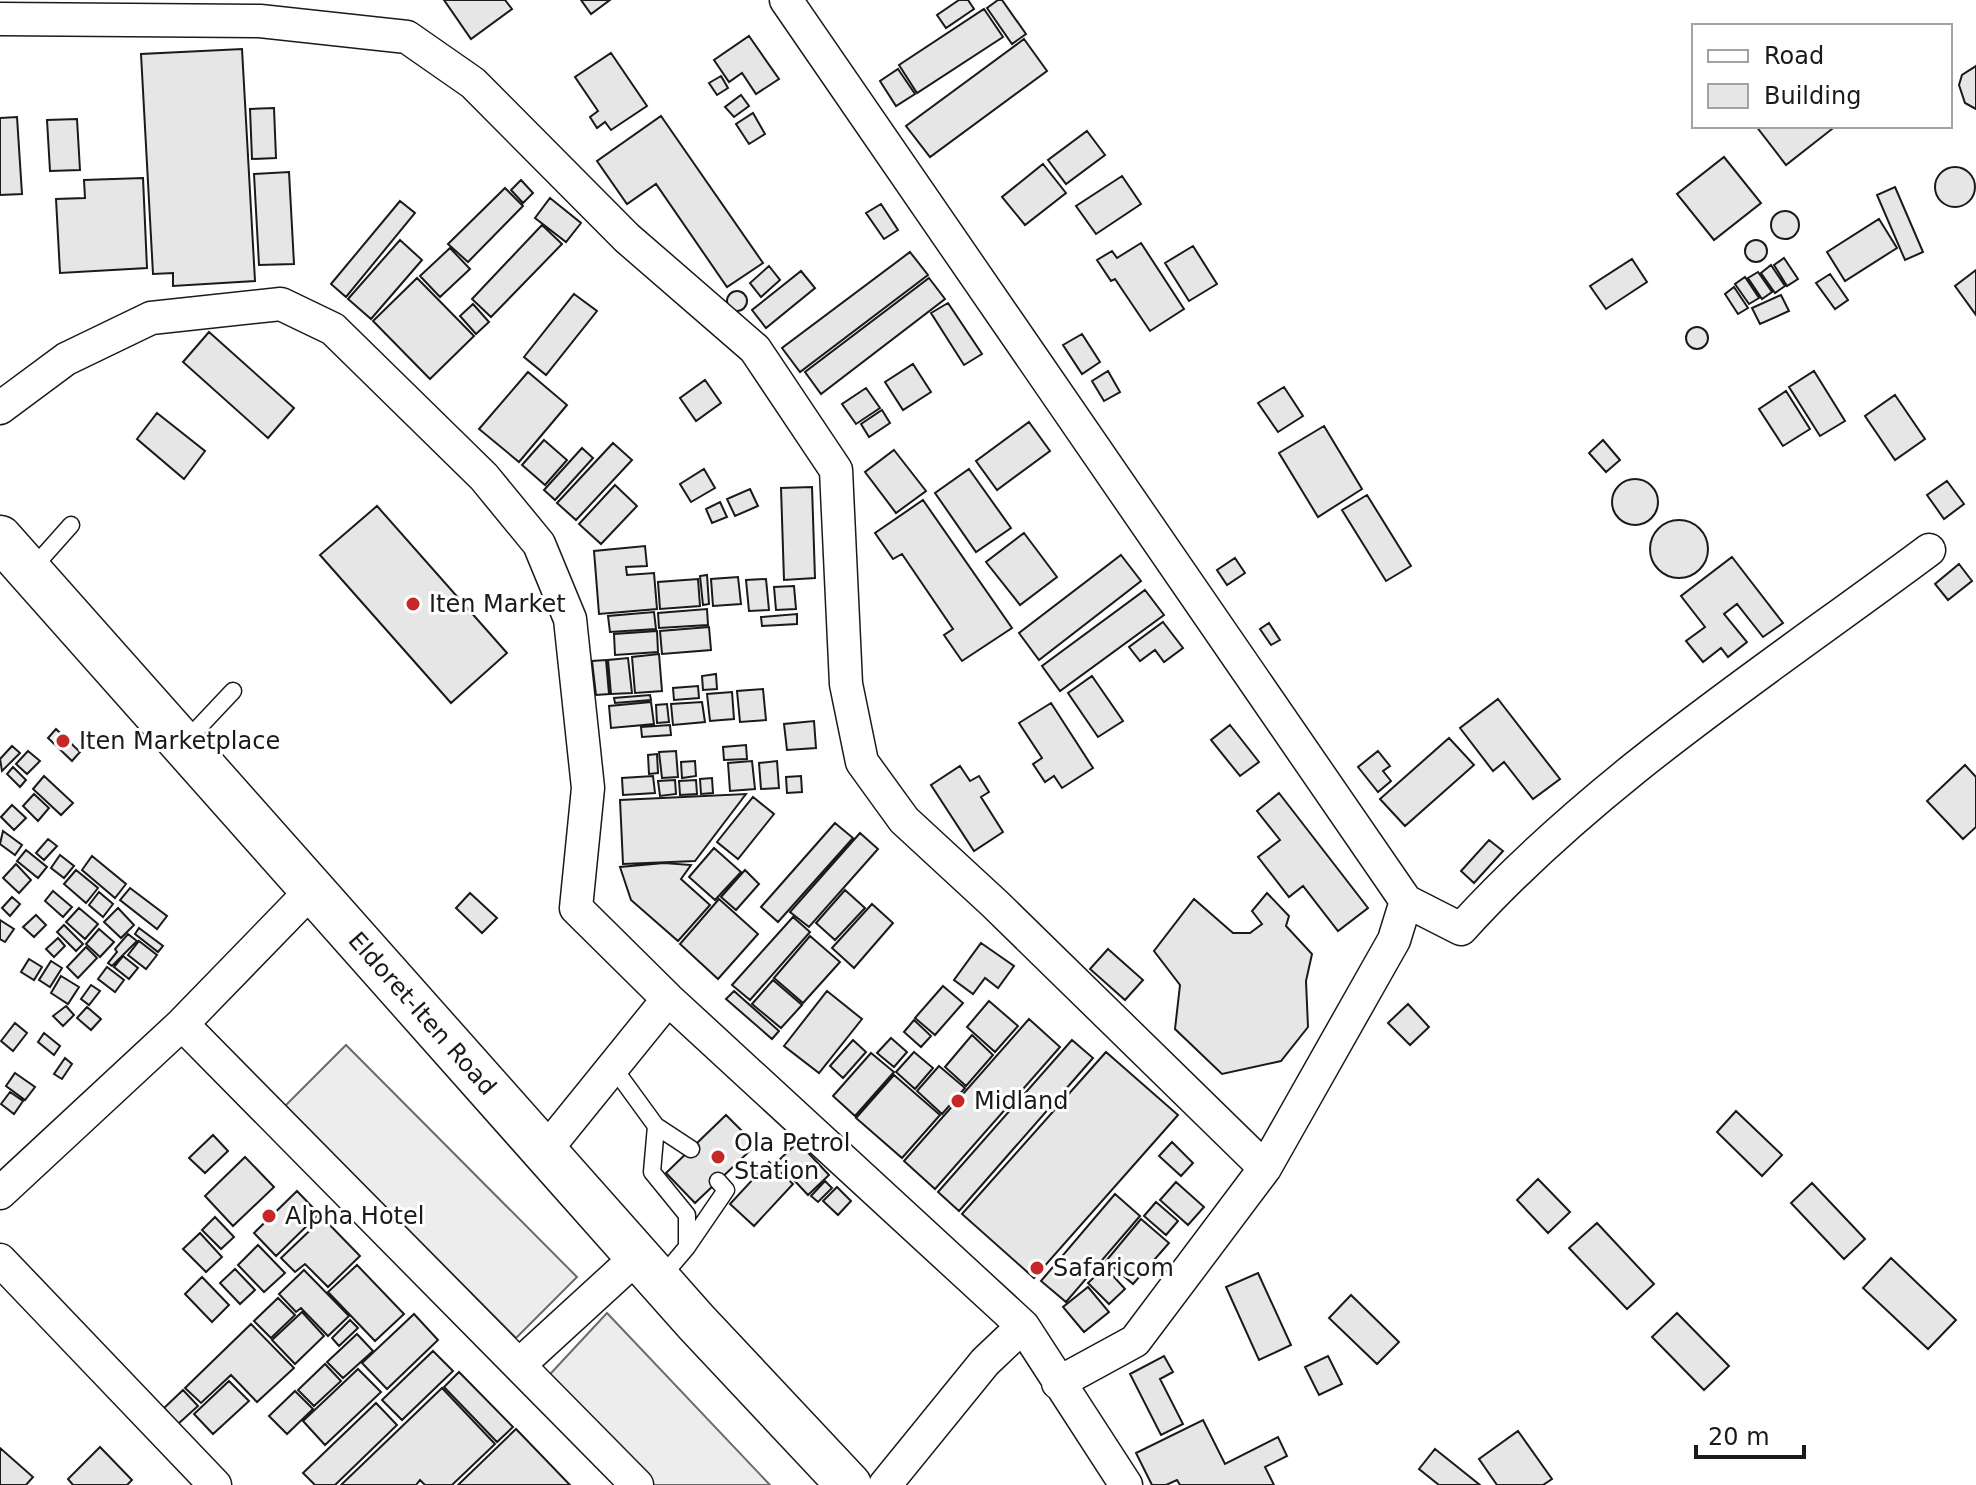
<svg xmlns="http://www.w3.org/2000/svg" width="1976" height="1485" viewBox="0 0 1976 1485" font-family="'DejaVu Sans',sans-serif">
<style>
.built{fill:#ededed;stroke:#6a6a6a;stroke-width:2}
.building{fill:#e6e6e6;stroke:#1a1a1a;stroke-width:2}
.lines{fill:none;stroke-linecap:round;stroke-linejoin:round}
.lane-casing{stroke:#1a1a1a;stroke-width:19}
.street-casing{stroke:#1a1a1a;stroke-width:35}
.primary-casing{stroke:#1a1a1a;stroke-width:47}
.lane{stroke:#fff;stroke-width:16}
.street{stroke:#fff;stroke-width:32}
.primary{stroke:#fff;stroke-width:44}
.poi-dot{fill:#c62828;stroke:#fff;stroke-width:3}
.labels{text-anchor:middle;dominant-baseline:central;stroke-width:6;stroke-linejoin:round;paint-order:stroke}
.poi-label{font-size:24px;fill:#1a1a1a;stroke:#fff;text-anchor:start}
.street-label{font-size:24px;fill:#1a1a1a;stroke:#fff}
</style>
<rect width="100%" height="100%" fill="#fff"/>
<path class="built" d="M346,1045L577,1277L516,1338L285,1106Z
M607,1313L770,1485H637L539,1386Z"/>
<path class="building" d="M444,0H505L512,9L471,39Z
M581,0H610L591,14Z
M959,0H968L974,9L946,28L937,15Z
M998,0H1002L1026,34L1012,44L987,8Z
M984,9L1003,37L917,93L899,65Z
M749,36L779,79L756,94L742,73L729,82L714,60Z
M1024,39L1047,71L930,157L906,126Z
M242,49L255,281L173,286V273L153,274L141,54Z
M611,53L647,106L611,130L605,122L597,128L590,117L598,111L575,77Z
M1976,66V109L1965,103L1959,85L1962,75Z
M898,69L915,94L896,106L880,81Z
M721,76L728,88L717,95L709,83Z
M741,95L749,106L734,117L725,107Z
M274,108L276,158L252,159L250,109Z
M753,113L765,134L749,144L736,124Z
M661,116L763,263L727,287L656,184L627,204L597,161Z
M17,117L22,194L0,195V118Z
M77,119L80,170L50,171L47,120Z
M1756,126H1829L1832,129L1786,165Z
M1087,131L1105,155L1066,184L1048,160Z
M1724,157L1761,203L1714,240L1677,194Z
M1043,164L1066,193L1025,225L1002,197Z
M1935 187a20 20 0 1 1 40 0a20 20 0 1 1-40 0Z
M289,172L294,264L259,265L254,174Z
M1122,176L1141,204L1096,234L1076,206Z
M143,178L147,268L60,273L56,199L85,198L84,180Z
M521,180L533,193L523,203L511,190Z
M1895,187L1923,252L1905,260L1877,195Z
M505,188L523,206L468,262L448,244Z
M550,198L581,223L566,242L535,218Z
M400,201L415,213L346,297L331,284Z
M881,204L898,230L884,239L866,213Z
M1771 225a14 14 0 1 1 28 0a14 14 0 1 1-28 0Z
M1879,219L1897,248L1845,281L1827,252Z
M542,225L562,244L491,317L472,299Z
M1745 251a11 11 0 1 1 22 0a11 11 0 1 1-22 0Z
M400,240L422,260L371,319L348,299Z
M1141,243L1184,309L1150,331L1115,279L1111,281L1097,260L1112,251L1117,258Z
M1193,246L1217,284L1189,301L1165,263Z
M450,248L470,269L440,297L420,276Z
M910,252L928,275L800,372L782,348Z
M1784,258L1798,279L1787,286L1774,265Z
M1632,259L1647,282L1606,309L1590,286Z
M1771,265L1785,286L1775,293L1761,273Z
M769,266L780,280L761,297L750,283Z
M1976,270V315L1955,286Z
M801,271L815,288L766,328L752,310Z
M1758,272L1772,292L1762,299L1748,278Z
M1830,274L1848,300L1835,309L1816,283Z
M1745,277L1759,298L1749,304L1735,284Z
M417,278L474,336L430,379L373,321Z
M929,278L945,299L821,394L805,372Z
M1734,287L1748,308L1738,314L1725,294Z
M727 301a10 10 0 1 1 20 0a10 10 0 1 1-20 0Z
M574,294L597,311L546,375L524,357Z
M1781,295L1789,311L1760,324L1752,308Z
M948,303L982,354L964,365L931,313Z
M473,304L489,322L476,334L460,316Z
M1686 338a11 11 0 1 1 22 0a11 11 0 1 1-22 0Z
M209,332L294,408L268,438L183,362Z
M1082,334L1100,362L1082,374L1063,345Z
M913,364L931,392L903,410L885,382Z
M1108,371L1120,392L1104,401L1092,381Z
M1814,371L1845,421L1820,436L1789,387Z
M528,372L567,405L519,462L479,429Z
M705,380L721,403L696,421L680,398Z
M1284,387L1303,416L1278,432L1258,403Z
M866,388L880,408L856,424L842,404Z
M1786,391L1810,429L1783,446L1759,409Z
M1895,395L1925,439L1895,460L1865,416Z
M882,410L890,423L869,437L861,424Z
M157,413L205,451L184,479L137,439Z
M1029,422L1050,451L997,490L976,461Z
M1324,426L1362,489L1318,517L1279,453Z
M544,440L567,460L545,485L522,465Z
M1603,440L1620,460L1606,472L1589,453Z
M613,443L632,460L576,520L557,503Z
M582,448L593,458L555,500L544,490Z
M894,450L926,491L896,513L865,472Z
M704,469L715,488L691,502L680,484Z
M969,469L1011,528L976,552L935,493Z
M1612 502a23 23 0 1 1 46 0a23 23 0 1 1-46 0Z
M1947,481L1964,504L1944,519L1927,495Z
M615,485L637,506L601,544L579,524Z
M812,487L815,578L784,580L781,488Z
M750,489L758,506L735,516L727,499Z
M1367,495L1411,566L1386,581L1342,510Z
M923,500L1012,628L962,661L944,635L953,629L902,554L893,559L875,533Z
M720,502L727,517L712,523L706,509Z
M377,506L507,653L451,703L320,555Z
M1650 549a29 29 0 1 1 58 0a29 29 0 1 1-58 0Z
M1024,533L1057,577L1020,605L986,562Z
M645,546L647,566L626,567L627,575L654,573L657,609L599,614L594,551Z
M1121,555L1141,581L1039,660L1019,633Z
M1732,557L1783,623L1763,637L1737,604L1724,614L1747,642L1728,657L1721,648L1703,662L1686,641L1705,627L1681,596Z
M1235,558L1245,573L1227,585L1217,570Z
M1959,564L1972,581L1948,600L1935,584Z
M707,575L709,604L703,605L700,576Z
M738,577L741,604L713,606L711,579Z
M698,579L700,606L660,609L658,582Z
M766,579L769,610L749,611L746,580Z
M794,586L796,609L776,610L774,587Z
M1145,590L1164,615L1060,691L1042,666Z
M707,609L708,625L659,628L658,613Z
M654,612L656,629L610,632L608,616Z
M797,614V624L762,626L761,617Z
M1163,622L1183,648L1164,662L1155,650L1140,661L1129,647Z
M1269,623L1280,640L1271,645L1260,629Z
M709,627L711,650L662,654L660,631Z
M657,631L658,652L615,655L614,634Z
M659,654L662,691L635,693L632,657Z
M628,658L632,693L611,694L608,660Z
M606,660L609,694L596,695L592,661Z
M716,674L717,689L703,690L702,676Z
M1092,676L1123,721L1098,737L1068,693Z
M698,686L699,698L674,700L673,688Z
M763,689L766,720L740,722L737,691Z
M732,692L734,719L710,721L707,694Z
M650,695L651,700L615,703L614,698Z
M1498,699L1560,779L1533,799L1504,762L1493,771L1460,728Z
M651,702L654,724L611,728L609,706Z
M702,702L705,722L673,725L671,704Z
M1051,703L1093,768L1062,788L1054,776L1045,782L1033,764L1042,758L1019,723Z
M667,704L669,722L657,723L656,705Z
M814,721L816,748L787,750L784,724Z
M670,725L671,735L642,737L641,727Z
M1230,725L1259,762L1240,776L1211,740Z
M56,729L80,752L72,761L48,738Z
M1449,738L1474,765L1405,826L1380,799Z
M746,745L747,759L724,760L723,747Z
M12,746L20,753L2,771L0,759Z
M28,751L40,761L27,774L16,764Z
M676,751L678,777L662,778L659,752Z
M1378,751L1390,766L1383,771L1391,781L1378,792L1358,767Z
M657,754L658,773L649,774L648,755Z
M695,761L696,776L682,778L681,762Z
M752,761L755,789L730,791L728,763Z
M777,761L779,788L761,789L759,763Z
M1965,765L1976,777V827L1963,839L1927,801Z
M960,766L970,781L979,776L989,792L981,797L1003,832L974,851L931,785Z
M13,767L26,780L20,787L7,774Z
M44,776L73,803L61,815L33,789Z
M653,776L655,793L623,795L622,778Z
M801,776L802,792L787,793L786,777Z
M712,778L713,793L701,794L700,779Z
M675,780L676,794L660,796L658,781Z
M696,780L697,794L680,795L679,781Z
M1279,793L1368,908L1338,931L1303,886L1289,897L1258,857L1280,840L1257,811Z
M34,794L49,808L38,821L23,806Z
M746,794L695,861L623,864L620,800Z
M753,797L774,814L738,859L717,842Z
M12,805L26,818L14,830L1,817Z
M835,823L853,838L778,922L761,907Z
M3,831L22,845L15,855L0,844Z
M860,833L878,849L809,927L790,912Z
M48,839L57,846L44,860L36,853Z
M1489,840L1503,851L1474,883L1461,871Z
M714,848L741,872L715,900L689,877Z
M26,850L47,867L38,878L17,861Z
M60,855L74,866L64,878L51,868Z
M92,856L126,884L115,898L82,870Z
M664,863L691,865L681,879L710,905L678,941L631,900L620,867Z
M16,864L31,880L19,893L3,878Z
M76,870L98,888L86,903L64,884Z
M745,870L759,884L736,910L721,897Z
M130,888L167,916L157,929L120,900Z
M845,890L865,908L835,940L816,923Z
M53,891L72,907L63,917L45,901Z
M99,892L113,904L103,917L89,905Z
M470,893L497,918L482,933L456,908Z
M1267,893L1289,916L1286,926L1312,954L1306,981L1308,1027L1281,1061L1222,1074L1175,1029L1180,985L1154,951L1194,899L1233,933H1250L1262,924L1252,911Z
M12,897L20,904L10,916L2,908Z
M719,899L758,934L718,979L680,944Z
M872,904L893,923L854,968L832,948Z
M79,908L98,924L85,939L66,922Z
M118,908L134,925L121,938L104,922Z
M36,915L46,925L34,937L23,927Z
M793,917L810,932L750,1000L732,985Z
M0,920L14,929L5,942L0,939Z
M64,925L83,944L76,951L57,932Z
M139,928L163,946L158,952L135,934Z
M99,929L114,942L100,957L86,944Z
M128,934L137,941L112,966L108,963L117,952L115,949Z
M810,936L840,962L803,1003L774,978Z
M58,938L65,946L54,957L46,949Z
M139,941L157,955L146,969L128,955Z
M981,943L1014,966L998,988L985,978L973,994L954,980Z
M86,947L97,958L78,978L67,967Z
M1108,949L1143,980L1125,1000L1090,969Z
M123,956L138,968L129,979L114,967Z
M29,959L42,967L34,980L21,972Z
M51,961L62,968L50,987L39,980Z
M107,967L124,980L115,992L98,979Z
M61,976L79,987L68,1004L51,993Z
M773,980L802,1005L781,1028L752,1004Z
M91,985L100,991L89,1005L81,999Z
M943,986L963,1003L935,1035L915,1018Z
M734,991L779,1031L772,1039L726,999Z
M827,991L862,1019L819,1073L784,1046Z
M989,1001L1018,1026L995,1052L967,1027Z
M1408,1004L1429,1027L1410,1045L1388,1023Z
M66,1006L74,1015L63,1026L53,1016Z
M87,1007L101,1019L91,1030L77,1018Z
M1029,1019L1060,1047L935,1189L904,1161Z
M914,1020L931,1036L921,1047L904,1032Z
M15,1023L27,1033L13,1051L1,1041Z
M44,1033L60,1046L54,1055L38,1042Z
M972,1035L993,1055L966,1086L945,1067Z
M891,1038L907,1052L894,1067L877,1053Z
M853,1040L866,1052L843,1078L830,1066Z
M1072,1040L1093,1058L959,1211L938,1192Z
M914,1052L933,1068L915,1089L896,1072Z
M1106,1052L1178,1115L1034,1278L962,1214Z
M871,1053L894,1072L855,1116L833,1096Z
M65,1058L72,1064L62,1079L54,1074Z
M939,1066L965,1088L942,1114L917,1091Z
M15,1073L35,1087L25,1100L6,1086Z
M894,1075L940,1115L902,1158L856,1118Z
M10,1092L23,1101L14,1114L1,1104Z
M1736,1111L1782,1155L1762,1176L1717,1132Z
M726,1115L756,1145L695,1203L666,1173Z
M213,1135L228,1151L205,1173L189,1158Z
M798,1142L829,1175L808,1195L777,1162Z
M1172,1142L1193,1163L1181,1176L1159,1156Z
M245,1157L274,1187L233,1226L205,1196Z
M769,1162L793,1184L754,1226L730,1204Z
M1538,1179L1570,1212L1548,1233L1517,1200Z
M825,1181L832,1188L818,1202L811,1196Z
M1176,1182L1204,1207L1188,1225L1160,1200Z
M1812,1183L1865,1239L1844,1259L1791,1203Z
M837,1187L851,1201L838,1215L823,1201Z
M297,1191L319,1214L276,1256L254,1233Z
M1115,1194L1140,1216L1066,1302L1041,1281Z
M1156,1202L1178,1221L1166,1235L1144,1216Z
M215,1217L234,1237L221,1249L202,1230Z
M323,1218L360,1256L328,1287L305,1264L295,1272L281,1258Z
M1141,1219L1169,1243L1133,1284L1106,1261Z
M1597,1223L1654,1284L1627,1309L1569,1248Z
M200,1233L222,1257L206,1272L183,1249Z
M258,1245L285,1273L264,1292L238,1265Z
M1891,1258L1956,1320L1928,1349L1863,1288Z
M357,1265L404,1314L375,1341L328,1292Z
M1105,1267L1125,1289L1109,1304L1088,1283Z
M235,1269L255,1290L240,1304L220,1283Z
M304,1270L349,1316L328,1336L301,1308L296,1312L279,1294Z
M1258,1273L1291,1345L1259,1360L1226,1287Z
M202,1277L229,1305L212,1322L185,1294Z
M1088,1287L1109,1312L1084,1332L1063,1307Z
M1351,1295L1399,1342L1377,1364L1329,1318Z
M278,1298L295,1315L271,1338L254,1321Z
M302,1312L324,1336L295,1364L272,1340Z
M1677,1313L1729,1366L1704,1390L1652,1337Z
M414,1314L438,1340L387,1389L362,1363Z
M350,1320L358,1328L339,1346L332,1338Z
M251,1324L294,1368L257,1402L231,1375L201,1403L185,1388Z
M357,1334L373,1351L343,1378L327,1362Z
M433,1351L453,1371L402,1420L382,1400Z
M1164,1356L1173,1372L1160,1379L1183,1424L1161,1435L1130,1374Z
M1328,1356L1342,1384L1319,1395L1305,1367Z
M325,1364L341,1381L314,1406L298,1390Z
M358,1369L381,1392L325,1445L303,1421Z
M459,1372L513,1427L497,1442L444,1387Z
M229,1381L249,1401L213,1434L194,1414Z
M442,1388L495,1444L452,1485H425L420,1480L416,1485H341Z
M183,1390L198,1406L178,1424L164,1408Z
M295,1391L313,1409L287,1434L269,1416Z
M376,1403L397,1425L335,1485H315L303,1473Z
M1203,1420L1225,1464L1278,1437L1287,1456L1265,1467L1274,1485H1180L1177,1480L1166,1485H1152L1136,1453Z
M516,1429L570,1485H458Z
M1518,1431L1552,1479L1543,1485H1497L1479,1459Z
M100,1447L132,1480L127,1485H73L68,1479Z
M0,1448L33,1477L26,1485H0Z
M1435,1449L1480,1485H1439L1419,1469Z"/>
<g class="lines">
<defs>
<path id="lane" d="M31,570L71,525
M185,742L233,691
M613,1067L656,1126L652,1172L687,1215V1247L660,1279
M656,1126L691,1149
M687,1247L726,1190L718,1181"/>
<path id="street" d="M786,0L1406,901L1394,940L1265,1168L1135,1341L1058,1383
M0,19L260,21L407,37L473,83L627,238L755,349L836,470L846,684L862,762L904,820L995,904L1265,1168
M0,408L66,359L151,318L281,304L333,329L484,477L539,544L570,619L588,788L576,908L668,999L1023,1326L1126,1485
M1406,901L1461,929C1596,780 1768,670 1929,550
M182,1024L637,1485
M545,1151L668,999
M0,1193L182,1024L314,888
M0,1260L215,1485
M519,1365L638,1256
M885,1485L985,1362L1023,1326"/>
<g id="primary">
<path id="s1" d="M0,538L696,1322L849,1485"/>
</g>
</defs>
<use href="#lane" class="lane-casing"/>
<use href="#street" class="street-casing"/>
<use href="#primary" class="primary-casing"/>
<use href="#lane" class="lane"/>
<use href="#street" class="street"/>
<use href="#primary" class="primary"/>
</g>
<g class="poi-dot">
<circle cx="413" cy="604" r="8"/>
<circle cx="63" cy="741" r="8"/>
<circle cx="958" cy="1101" r="8"/>
<circle cx="718" cy="1157" r="8"/>
<circle cx="269" cy="1216" r="8"/>
<circle cx="1037" cy="1268" r="8"/>
</g>
<g class="labels">
<g class="poi-label">
<text x="429" y="604">Iten Market</text>
<text x="79" y="741">Iten Marketplace</text>
<text x="974" y="1101">Midland</text>
<text x="734" y="1143">Ola Petrol<tspan x="734" dy="28">Station</tspan></text>
<text x="285" y="1216">Alpha Hotel</text>
<text x="1053" y="1268">Safaricom</text>
</g>
<g class="street-label">
<text stroke="none"><textPath href="#s1" startOffset="636">Eldoret-Iten Road</textPath></text>
</g>
</g>
<rect x="1692" y="24" width="260" height="104" fill="#ffffff" stroke="#a3a3a3" stroke-width="2"/>
<rect x="1708" y="50" width="40" height="12" fill="#ffffff" stroke="#a3a3a3" stroke-width="2"/>
<text x="1764" y="64" font-size="24" fill="#1a1a1a">Road</text>
<rect x="1708" y="84" width="40" height="24" fill="#e6e6e6" stroke="#a3a3a3" stroke-width="2"/>
<text x="1764" y="104" font-size="24" fill="#1a1a1a">Building</text>
<path d="M1696 1445v12h108v-12" fill="none" stroke="#1a1a1a" stroke-width="4"/>
<text x="1708" y="1445" font-size="24" fill="#1a1a1a" stroke="#ffffff" stroke-width="6" paint-order="stroke">20 m</text>
</svg>
